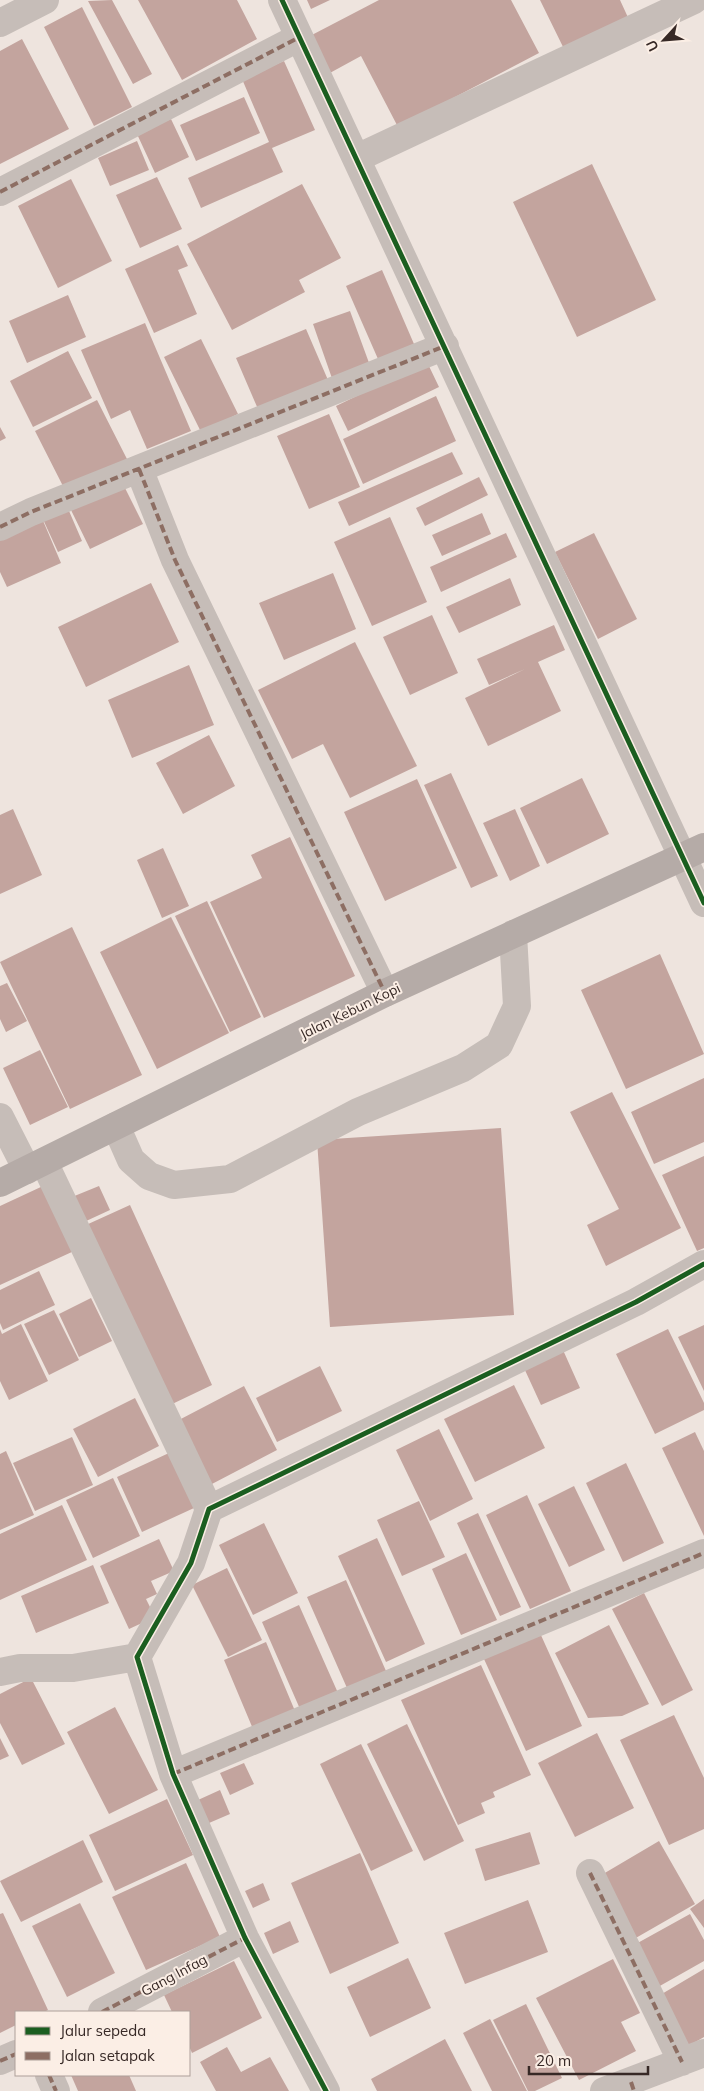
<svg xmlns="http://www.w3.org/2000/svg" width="704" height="2091" viewBox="0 0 704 2091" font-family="Mulish,sans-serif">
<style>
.building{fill:#c3a49e}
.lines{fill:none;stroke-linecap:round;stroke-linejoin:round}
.minor{stroke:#c6bdb8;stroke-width:28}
.major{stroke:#b5aba7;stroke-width:28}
.quiet{stroke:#8d6e63;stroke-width:4;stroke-dasharray:8 4;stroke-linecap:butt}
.cycleway-casing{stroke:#fbeee5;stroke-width:8}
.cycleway{stroke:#1b5e20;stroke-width:5}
.labels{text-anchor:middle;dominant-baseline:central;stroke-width:4;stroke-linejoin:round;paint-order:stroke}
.street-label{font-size:14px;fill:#372926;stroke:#fbeee5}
</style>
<rect width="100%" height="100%" fill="#eee4de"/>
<path class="building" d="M112,0L152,74L133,84L88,1Z
M138,0H237L257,39L182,80Z
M307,0H330L311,9Z
M379,0H511L539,53L398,127L361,56L328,74L308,37Z
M540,0H620L631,24L567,55Z
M82,7L132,107L94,126L44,27Z
M22,39L69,129L0,164V51Z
M284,61L315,130L272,148L283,172L201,208L188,178L269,142L242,79Z
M244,97L260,133L196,161L180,125Z
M171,119L189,157L155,173L137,134Z
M137,141L149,170L110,186L98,158Z
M592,164L656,300L577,337L513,202Z
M157,177L182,229L140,248L116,195Z
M71,179L112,261L58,288L18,206Z
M302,184L341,258L299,280L305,292L232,330L187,244Z
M178,245L188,266L178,270L197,314L154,333L125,269Z
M382,270L414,344L378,359L346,286Z
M68,295L86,337L27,363L9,321Z
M350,311L372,371L334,384L313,324Z
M145,323L191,431L147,449L130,410L111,419L81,350Z
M306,329L331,387L261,416L236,358Z
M201,339L238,414L201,432L164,357Z
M68,351L92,398L33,427L10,381Z
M427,362L439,387L348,431L336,406Z
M436,396L456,441L363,484L343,439Z
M97,400L128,461L66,492L35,431Z
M329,414L360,487L309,509L277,436Z
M0,427L6,438L0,441Z
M452,452L463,474L349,526L338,502Z
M479,477L488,495L425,526L416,508Z
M123,484L143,524L90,549L71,510Z
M66,504L82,541L58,552L41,515Z
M482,513L491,534L442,556L432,535Z
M41,516L61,563L7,587L0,572V534Z
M390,517L427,602L372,626L334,542Z
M506,533L517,557L441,592L430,567Z
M594,533L637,619L598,639L555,552Z
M333,573L356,629L284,660L259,603Z
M510,578L521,605L459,633L446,607Z
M151,583L179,642L86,687L58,627Z
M432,615L458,673L410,695L383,637Z
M554,625L565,650L538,662L561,711L488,746L465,698L525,669L489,685L477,659Z
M355,642L417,766L350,798L323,744L292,759L258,690Z
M189,665L214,725L132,758L108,700Z
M209,735L235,786L183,814L156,763Z
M451,773L498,876L471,888L424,785Z
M582,778L609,834L547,864L520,808Z
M417,779L457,868L385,901L344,812Z
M13,809L42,875L0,894V815Z
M515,809L540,866L510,881L483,823Z
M290,837L355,976L264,1018L210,902L262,878L251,855Z
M163,848L189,906L162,918L137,860Z
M207,901L261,1017L230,1032L175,916Z
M171,917L229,1033L157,1069L100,952Z
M72,927L142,1075L70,1109L0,962Z
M660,954L704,1054L626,1089L581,990Z
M7,983L27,1021L6,1032L0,1019V986Z
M40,1050L68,1107L30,1125L3,1068Z
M704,1078V1142L654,1164L631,1112Z
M612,1092L681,1228L606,1266L587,1225L619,1209L570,1112Z
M501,1128L514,1315L330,1327L317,1140Z
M704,1156V1248L697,1251L662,1175Z
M43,1186L74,1251L0,1285V1206Z
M99,1186L110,1210L84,1222L72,1197Z
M130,1205L212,1385L168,1406L86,1225Z
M39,1271L55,1305L3,1330L0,1323V1290Z
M91,1298L112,1341L79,1357L59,1314Z
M54,1310L79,1360L49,1375L24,1324Z
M21,1324L48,1381L9,1400L0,1381V1329L2,1334Z
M704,1325V1391L678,1337Z
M668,1329L704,1403V1410L655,1434L616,1354Z
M563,1350L580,1388L541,1405L524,1368Z
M320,1366L342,1411L277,1442L256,1398Z
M514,1385L545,1448L475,1482L444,1419Z
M244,1386L277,1450L210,1485L177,1421Z
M135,1398L159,1446L98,1477L73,1429Z
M439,1429L473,1499L430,1521L396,1450Z
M695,1432L704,1451V1536L662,1448Z
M72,1437L93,1485L35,1511L13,1463Z
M6,1451L34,1515L0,1530V1454Z
M169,1453L194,1508L142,1532L117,1477Z
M626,1463L664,1543L623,1562L586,1483Z
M113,1478L140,1536L93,1558L66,1500Z
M574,1486L605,1550L569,1567L538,1504Z
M527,1495L571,1591L530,1609L486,1515Z
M419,1501L445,1557L402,1576L377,1520Z
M62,1505L87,1560L0,1600V1534Z
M478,1513L521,1607L500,1616L457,1523Z
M264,1523L298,1593L253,1615L219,1545Z
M377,1538L425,1644L386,1662L338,1556Z
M159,1539L174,1571L151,1581L157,1594L146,1599L155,1617L129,1629L100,1566Z
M466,1553L497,1620L461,1635L432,1569Z
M93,1565L109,1603L36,1633L21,1596Z
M227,1568L262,1640L228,1657L192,1585Z
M346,1580L386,1671L347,1688L307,1597Z
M644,1593L693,1690L662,1706L612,1609Z
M299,1605L338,1693L300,1709L262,1622Z
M609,1625L649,1704L622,1716L588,1718L555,1653Z
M540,1633L582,1726L526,1751L484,1659Z
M266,1642L295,1711L253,1729L224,1660Z
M481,1665L531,1775L493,1792L495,1797L481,1803L485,1813L458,1825L401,1700Z
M31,1678L65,1744L22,1765L0,1723V1694Z
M115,1707L158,1790L109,1814L67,1732Z
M674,1715L704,1778V1829L669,1845L620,1740Z
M407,1724L464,1841L424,1861L367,1744Z
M597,1733L634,1808L575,1837L538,1763Z
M0,1738L9,1756L0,1760Z
M361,1744L413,1851L371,1871L320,1764Z
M244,1763L254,1784L230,1795L220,1773Z
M220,1790L230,1814L209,1823L198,1800Z
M167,1799L193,1855L115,1891L89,1835Z
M530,1832L540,1864L485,1881L475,1849Z
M83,1840L103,1882L21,1922L0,1881Z
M659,1841L695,1904L634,1939L598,1877Z
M360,1853L399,1943L330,1974L291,1883Z
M186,1863L220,1937L146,1970L112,1897Z
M263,1883L270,1900L253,1908L245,1891Z
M704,1899V1928L690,1909Z
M528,1900L548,1952L465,1984L444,1933Z
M80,1903L115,1973L67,1997L32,1926Z
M3,1913L48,2010L44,2012H16V2025L0,2033V1914Z
M690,1914L704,1940V1961L658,1987L634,1945Z
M290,1921L299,1942L273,1954L264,1933Z
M408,1958L431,2008L370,2037L347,1987Z
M613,1959L640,2013L621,2022L636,2051L579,2080L536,1998Z
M234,1961L262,2018L192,2053L189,2046V2012H172L164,1995Z
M704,1969V2037L685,2048L655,1998Z
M526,2004L562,2078L535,2091H528L493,2020Z
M490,2019L527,2091H492L463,2033Z
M445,2039L472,2091H377L371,2079Z
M227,2047L241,2072L270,2057L289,2091H216L200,2062Z
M71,2075H129L136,2091H78Z"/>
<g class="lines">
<path class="minor" d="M282,0L704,903
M0,23L45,0
M357,158L694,0
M0,192L298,38
M139,469L175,560L385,993
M0,527L31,512L445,346
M0,1117L27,1170
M116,1126L131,1160L149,1176L174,1185L230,1179L358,1112L463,1068L499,1045L517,1006L513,934
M44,1162L209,1509
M0,1672L20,1668H73L137,1657
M173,1774L704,1553
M590,1873L682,2062
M102,2012L245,1938
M0,2061L16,2054
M49,2075L56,2091
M326,2091L245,1938L173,1774L137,1657L191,1563L209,1509L636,1302L704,1264
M604,2091L704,2053"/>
<path class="major" d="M0,1183L385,993L704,847"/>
<path class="quiet" d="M0,192L298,38
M139,469L175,560L385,993
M0,527L31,512L445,346
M173,1774L704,1553
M590,1873L682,2062
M102,2012L245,1938
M0,2061L16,2054
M49,2075L56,2091
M631,2082L634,2091"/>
<defs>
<path id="cycleway" d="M282,0L704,903
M326,2091L245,1938L173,1774L137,1657L191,1563L209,1509L636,1302L704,1264"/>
</defs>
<use href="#cycleway" class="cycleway-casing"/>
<use href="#cycleway" class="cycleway"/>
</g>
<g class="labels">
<g class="street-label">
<text transform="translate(350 1011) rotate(-26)">Jalan Kebun Kopi</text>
<text transform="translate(174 1975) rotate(-28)">Gang Infag</text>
</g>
</g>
<rect x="15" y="2011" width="175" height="65" fill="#fbeee5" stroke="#ad9f99"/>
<rect x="25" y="2027" width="25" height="8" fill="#1b5e20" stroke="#ad9f99"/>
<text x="60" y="2036" font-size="15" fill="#372926">Jalur sepeda</text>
<rect x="25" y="2052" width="25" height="8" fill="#8d6e63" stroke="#ad9f99"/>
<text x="60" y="2061" font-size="15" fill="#372926">Jalan setapak</text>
<g transform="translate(664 40) rotate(244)" stroke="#fbeee5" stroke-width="4" paint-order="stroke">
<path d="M0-4L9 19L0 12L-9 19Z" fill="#372926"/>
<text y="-8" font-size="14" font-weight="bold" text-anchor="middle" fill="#372926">U</text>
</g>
<path d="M529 2066v8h119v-8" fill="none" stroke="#372926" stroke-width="2.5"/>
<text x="536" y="2066" font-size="15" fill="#372926" stroke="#fbeee5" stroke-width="4" paint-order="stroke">20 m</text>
</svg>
